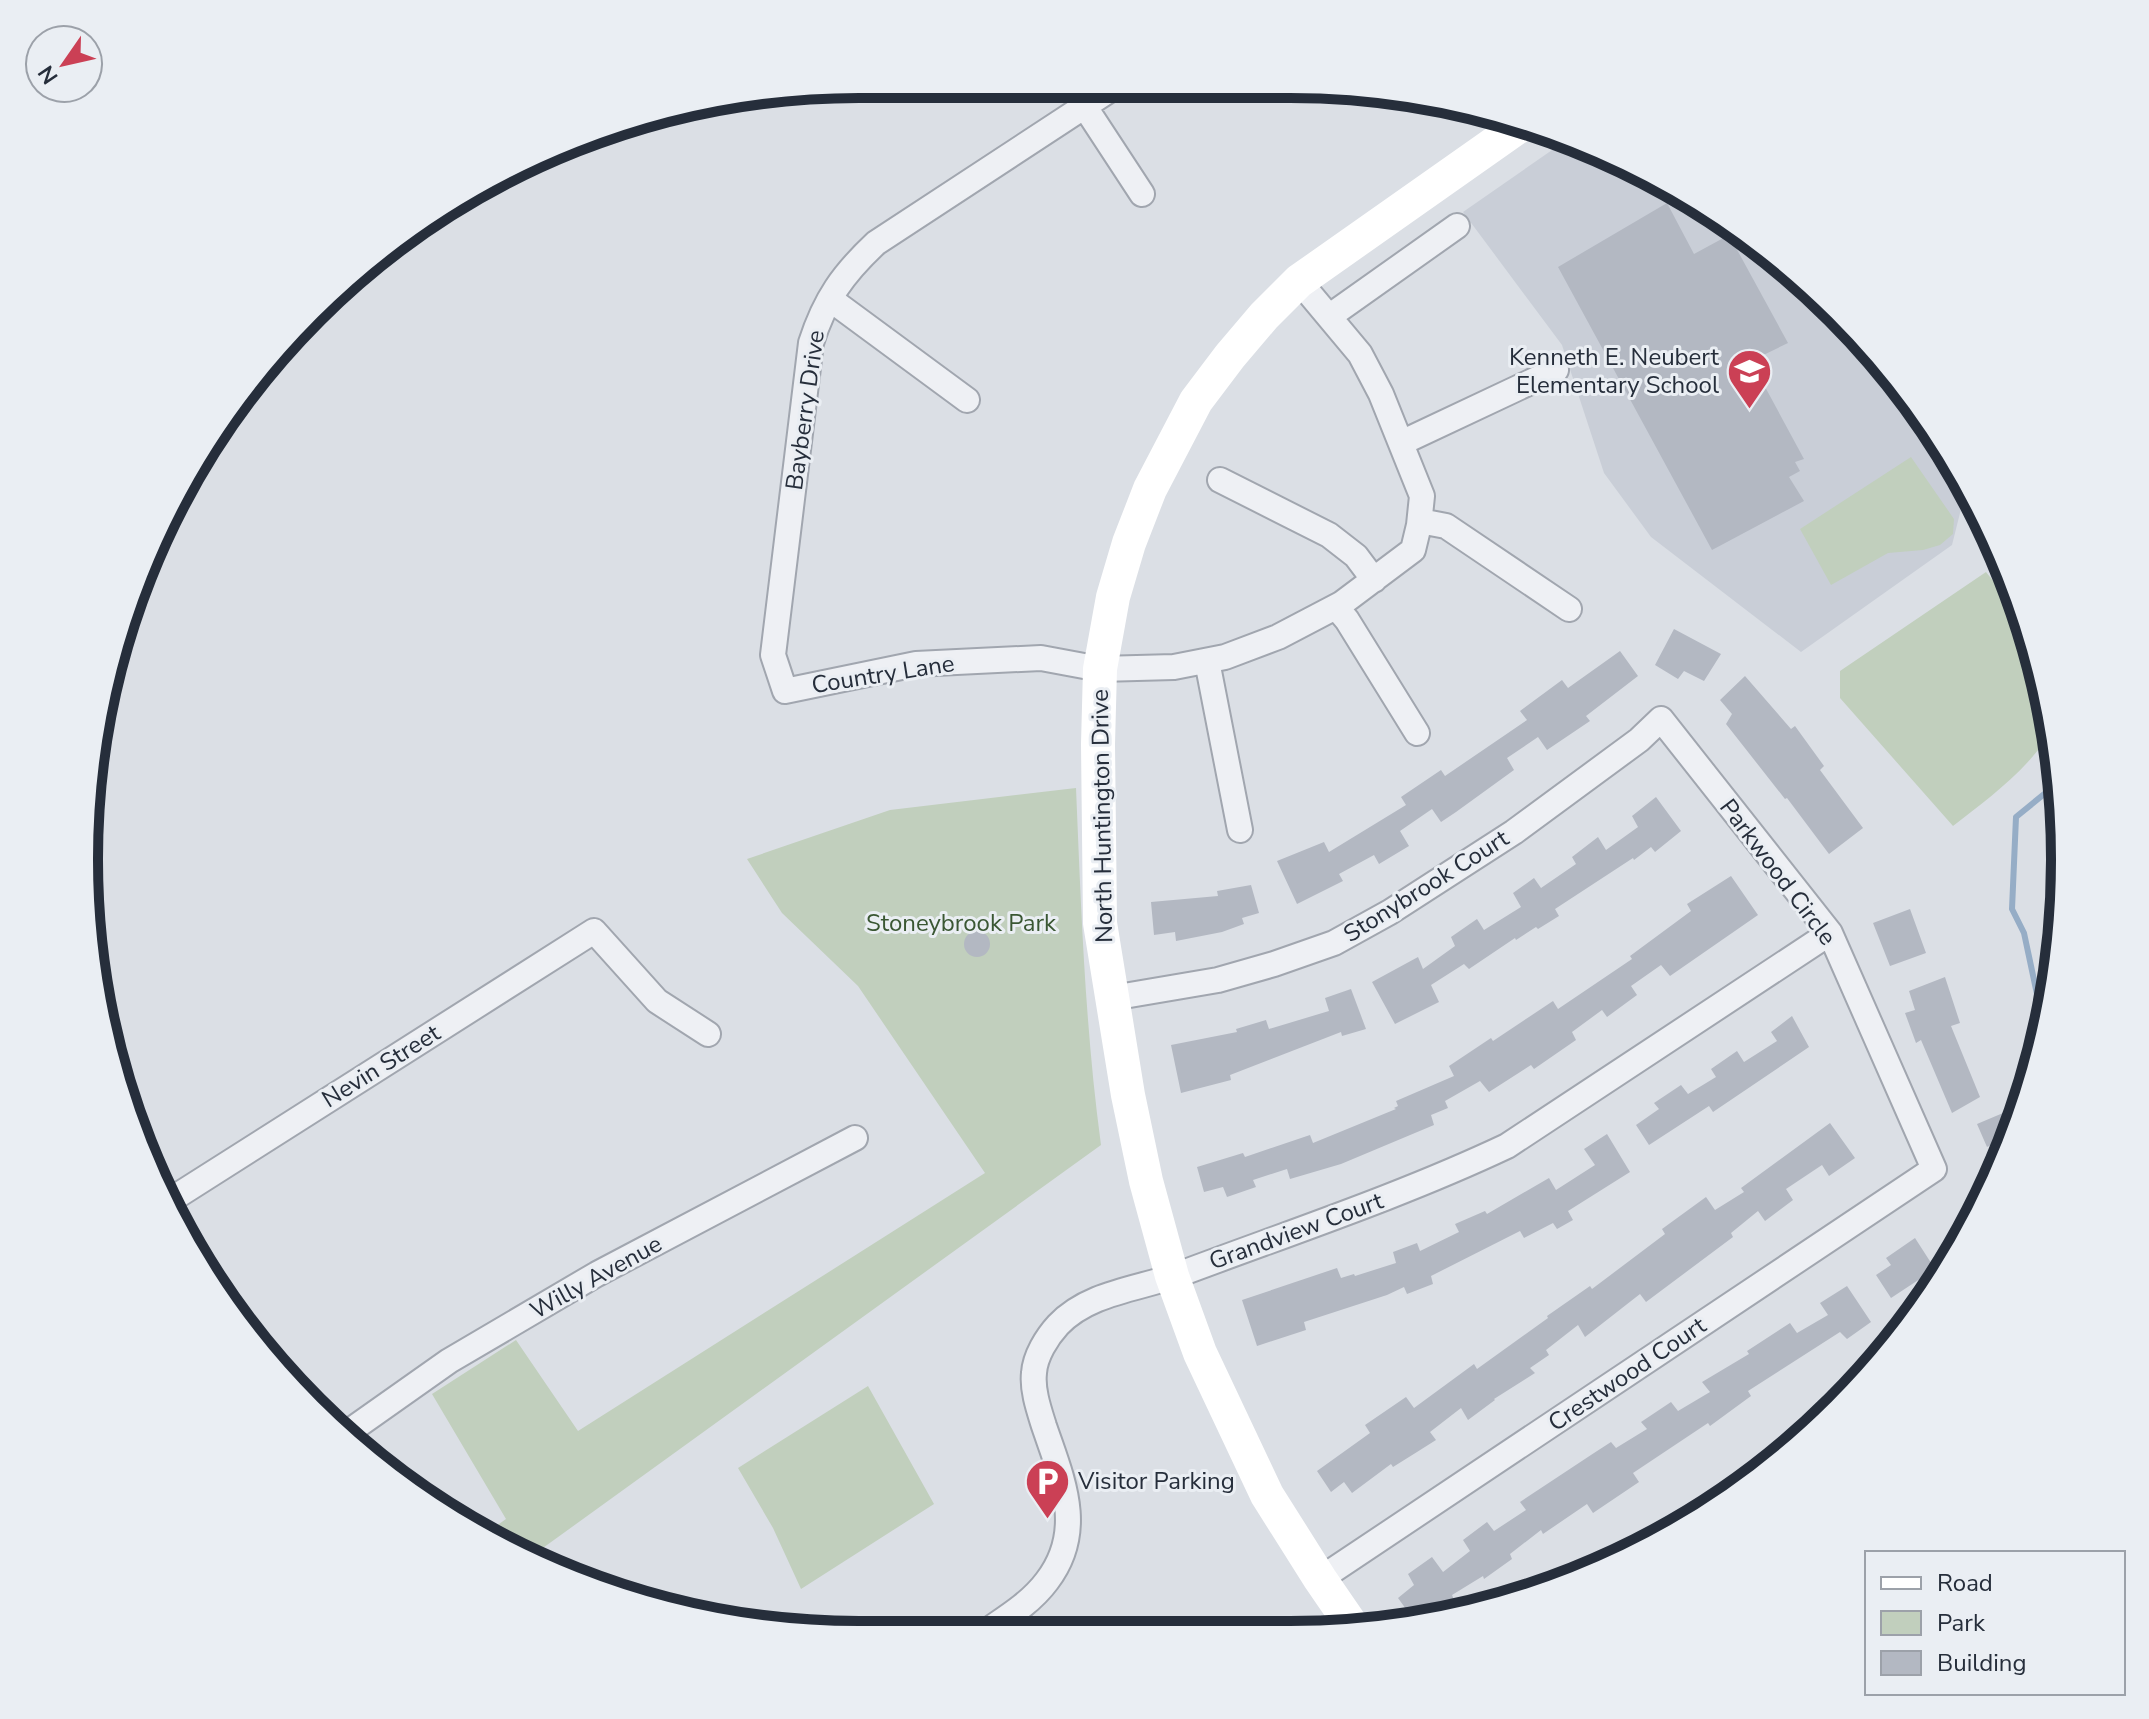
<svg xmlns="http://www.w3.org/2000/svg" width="2149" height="1719" viewBox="0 0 2149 1719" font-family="'Nunito Sans',sans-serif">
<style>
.built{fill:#c9ced7}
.green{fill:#c1cfbd}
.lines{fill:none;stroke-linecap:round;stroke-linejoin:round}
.stream{stroke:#96adc6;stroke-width:6}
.building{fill:#b3b8c2}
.street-casing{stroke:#a1a6af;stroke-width:28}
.street{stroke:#eef0f4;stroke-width:24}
.secondary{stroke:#fff;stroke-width:34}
.labels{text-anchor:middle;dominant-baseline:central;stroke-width:6;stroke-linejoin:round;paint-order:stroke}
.poi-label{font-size:24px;fill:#262e3b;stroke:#eaeef3;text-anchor:end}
.street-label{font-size:24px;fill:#262e3b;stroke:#eaeef3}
.park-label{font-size:24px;fill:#3a5733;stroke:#eaeef3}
.rim{fill:none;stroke:#262e3b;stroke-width:10}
</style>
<rect width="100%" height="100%" fill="#dbdfe5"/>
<path class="built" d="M1568,139L1678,188L1800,276L1873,349L1961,472L1967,485L1952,545L1801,652L1651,537L1604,473L1562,345L1463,212Z"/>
<path class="green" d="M1911,457L1954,519L1953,534L1940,545L1923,550L1888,553L1831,585L1800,529Z
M1986,572L2027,623L2052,730C2029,769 1988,799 1953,826L1840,698V671Z
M1076,788C1081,907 1085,1027 1101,1145L529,1558L485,1534L506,1519L432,1394L516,1340L578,1431L985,1173L858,986L782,913L747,859L890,810Z
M868,1386L934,1504L801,1589L773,1528L738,1468Z"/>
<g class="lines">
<path class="stream" d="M2044,1027L2024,933L2012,909L2016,817L2059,782"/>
</g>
<path class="building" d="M1667,203L1694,254L1729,235L1788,343L1751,361L1804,459L1795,462L1800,471L1789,477L1804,501L1712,550L1558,267Z
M1674,629L1721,654L1704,681L1684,671L1678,679L1655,665Z
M1620,651L1638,676L1586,716L1590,721L1547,750L1538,737L1507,758L1514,770L1456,812L1441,822L1432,809L1400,831L1409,846L1379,864L1374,855L1339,874L1343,881L1297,904L1277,861L1324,842L1329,852L1406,805L1401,797L1441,770L1445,776L1527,720L1520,711L1562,680L1568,688Z
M1745,676L1791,729L1795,726L1824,766L1820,770L1863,828L1829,854L1787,798L1785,799L1726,724L1732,714L1720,700Z
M1656,797L1681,831L1655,852L1651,847L1634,860L1633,858L1555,909L1559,916L1538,929L1536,927L1516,940L1515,938L1469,969L1464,964L1431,985L1439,1002L1395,1024L1372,982L1418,957L1423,969L1455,946L1451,937L1477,919L1484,930L1521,907L1513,893L1534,878L1541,888L1576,864L1572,857L1598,837L1606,850L1638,827L1632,816Z
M1731,876L1758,915L1670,976L1661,965L1631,986L1637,995L1607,1017L1602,1010L1572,1032L1576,1040L1534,1069L1531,1065L1489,1092L1480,1081L1445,1101L1448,1108L1431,1115L1434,1125L1341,1164L1290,1179L1287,1169L1253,1180L1256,1187L1227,1197L1223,1187L1204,1192L1197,1167L1243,1153L1245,1157L1310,1135L1313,1143L1396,1109L1394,1108L1398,1106L1396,1101L1454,1076L1449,1066L1491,1038L1493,1041L1553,1001L1558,1009L1632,959L1630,956L1691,911L1687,904Z
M1251,885L1259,913L1242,918L1244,924L1222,932L1176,941L1175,932L1154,935L1151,902L1218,896L1217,891Z
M1910,909L1926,953L1890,966L1873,923Z
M964 944a13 13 0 1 1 26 0a13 13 0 1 1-26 0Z
M1945,977L1960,1023L1951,1026L1980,1097L1952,1113L1921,1040L1916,1043L1905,1013L1915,1010L1909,991Z
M1351,989L1366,1029L1342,1036L1341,1032L1230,1075L1231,1080L1181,1093L1171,1045L1237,1032L1236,1029L1266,1020L1269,1029L1329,1011L1325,998Z
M1792,1016L1809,1047L1713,1112L1709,1106L1649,1145L1636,1125L1659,1109L1654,1103L1681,1085L1688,1094L1716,1077L1711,1069L1737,1051L1744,1062L1777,1041L1771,1032Z
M2022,1105L2017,1116L2002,1158L1995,1143L1987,1147L1977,1124Z
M1830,1123L1855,1158L1829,1176L1822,1165L1786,1189L1793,1200L1765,1221L1758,1211L1731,1233L1733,1237L1646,1302L1640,1294L1585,1337L1578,1325L1546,1350L1549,1355L1530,1368L1535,1373L1494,1399L1495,1400L1468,1420L1461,1408L1430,1432L1436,1440L1417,1452L1393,1467L1391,1464L1352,1493L1344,1482L1331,1492L1317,1471L1370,1433L1365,1425L1406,1397L1414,1408L1474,1364L1477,1369L1548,1318L1547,1316L1590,1286L1592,1289L1665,1234L1662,1229L1706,1197L1715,1210L1744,1192L1741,1188Z
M1607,1134L1630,1172L1568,1211L1573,1220L1557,1229L1553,1223L1524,1238L1520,1231L1431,1276L1433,1284L1407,1294L1404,1287L1387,1295L1304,1322L1306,1330L1257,1346L1242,1300L1337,1268L1341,1278L1354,1274L1355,1276L1396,1263L1393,1252L1417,1243L1420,1251L1459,1232L1455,1224L1485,1211L1487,1214L1549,1178L1556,1190L1595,1165L1584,1149Z
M1915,1238L1935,1269L1891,1298L1876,1275L1891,1265L1886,1258Z
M1847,1286L1871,1322L1847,1339L1840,1332L1748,1391L1751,1396L1710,1426L1708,1423L1633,1473L1639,1482L1593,1513L1587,1504L1543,1534L1541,1530L1510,1554L1512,1559L1484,1579L1483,1576L1452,1595L1455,1602L1437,1614L1430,1605L1411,1616L1398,1598L1414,1585L1408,1574L1432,1557L1443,1572L1470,1551L1463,1540L1487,1522L1494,1531L1526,1510L1520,1502L1594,1453L1611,1442L1616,1448L1647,1429L1641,1422L1671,1402L1678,1411L1710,1392L1702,1382L1749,1354L1747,1351L1790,1323L1797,1333L1828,1315L1820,1303Z"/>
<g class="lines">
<defs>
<path id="street" d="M1117,85L876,243C843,274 825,299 811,343L773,655L785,691L916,664L1041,658L1100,669L1174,667L1225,657L1278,637L1341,604L1413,550L1419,525L1422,496L1381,394L1360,354L1299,281
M1085,107L1142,194
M830,299L967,400
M1330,316L1457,226
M1401,443L1556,370
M1220,480L1329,535L1356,556L1374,580
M1420,521L1446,526L1569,609
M1336,607L1347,620L1417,733
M1207,661L1240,830
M1112,998L1218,980L1274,964L1334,943L1390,912L1514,832L1639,740L1661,719L1830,933L1934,1169L1320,1579
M169,1201L594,931L657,1001L708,1034
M347,1433L449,1361L597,1274L855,1138
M981,1635C1004,1619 1030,1604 1047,1581C1086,1530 1062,1479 1044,1426C1039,1410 1032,1390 1034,1373C1035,1356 1047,1337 1058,1325C1089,1292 1140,1289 1180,1274C1289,1233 1401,1196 1507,1146L1830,933"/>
</defs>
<use href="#street" class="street-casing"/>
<use href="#street" class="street"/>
<path class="secondary" d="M1355,1630L1320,1579L1267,1495L1200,1353L1172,1276L1146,1181L1128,1095L1100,923L1098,744L1100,669L1113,597L1129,543L1150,489L1196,401L1230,356L1264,316L1299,281L1525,122"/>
</g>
<defs>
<symbol id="school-pin" viewBox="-11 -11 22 30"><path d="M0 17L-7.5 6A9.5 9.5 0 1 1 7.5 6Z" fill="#cb4055" stroke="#eaeef3"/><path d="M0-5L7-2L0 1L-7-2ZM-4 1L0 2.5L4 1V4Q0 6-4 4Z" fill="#fff"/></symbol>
<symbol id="parking-pin" viewBox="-11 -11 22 30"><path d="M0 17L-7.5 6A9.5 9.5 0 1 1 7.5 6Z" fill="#cb4055" stroke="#eaeef3"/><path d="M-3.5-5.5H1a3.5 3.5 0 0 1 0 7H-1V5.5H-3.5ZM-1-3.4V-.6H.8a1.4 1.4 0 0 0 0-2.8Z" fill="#fff"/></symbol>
</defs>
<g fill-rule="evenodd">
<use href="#school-pin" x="1724" y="346" width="51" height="69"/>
<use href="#parking-pin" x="1022" y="1456" width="51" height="69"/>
</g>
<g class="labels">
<g class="poi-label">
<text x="1719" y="357">Kenneth E. Neubert<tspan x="1719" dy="28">Elementary School</tspan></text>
<text x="1078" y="1481" text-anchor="start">Visitor Parking</text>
</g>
<g class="street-label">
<text transform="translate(805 410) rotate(-82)">Bayberry Drive</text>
<text transform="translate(883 674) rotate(-9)">Country Lane</text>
<text transform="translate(1102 816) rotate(-91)">North Huntington Drive</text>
<text transform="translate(1778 872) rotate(53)">Parkwood Circle</text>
<text transform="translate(1426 886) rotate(-32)">Stonybrook Court</text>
<text transform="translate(381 1066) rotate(-32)">Nevin Street</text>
<text transform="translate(1296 1231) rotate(-20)">Grandview Court</text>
<text transform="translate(596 1277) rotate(-29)">Willy Avenue</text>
<text transform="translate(1627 1374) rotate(-34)">Crestwood Court</text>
</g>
<g class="park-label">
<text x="961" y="923">Stoneybrook Park</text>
</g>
</g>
<path d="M0 0H2149V1719H0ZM859 98H1290A761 761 0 0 1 2051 859V860A761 761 0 0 1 1290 1621H859A761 761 0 0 1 98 860V859A761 761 0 0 1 859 98Z" fill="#eaeef3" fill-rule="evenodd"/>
<path class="rim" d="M859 98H1290A761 761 0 0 1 2051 859V860A761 761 0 0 1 1290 1621H859A761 761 0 0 1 98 860V859A761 761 0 0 1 859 98Z"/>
<rect x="1865" y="1551" width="260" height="144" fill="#eaeef3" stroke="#9ca1a9" stroke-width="2"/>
<rect x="1881" y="1577" width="40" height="12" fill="#ffffff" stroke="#9ca1a9" stroke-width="2"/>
<text x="1937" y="1591" font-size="24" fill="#262e3b">Road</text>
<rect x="1881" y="1611" width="40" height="24" fill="#c1cfbd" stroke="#9ca1a9" stroke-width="2"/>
<text x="1937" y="1631" font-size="24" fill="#262e3b">Park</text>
<rect x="1881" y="1651" width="40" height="24" fill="#b3b8c2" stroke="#9ca1a9" stroke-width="2"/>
<text x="1937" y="1671" font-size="24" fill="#262e3b">Building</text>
<g transform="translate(64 64) rotate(236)"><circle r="38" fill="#eaeef3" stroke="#9ca1a9" stroke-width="2"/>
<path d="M0-6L14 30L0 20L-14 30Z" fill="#cb4055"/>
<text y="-12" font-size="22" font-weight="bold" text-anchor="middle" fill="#262e3b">N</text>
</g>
</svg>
